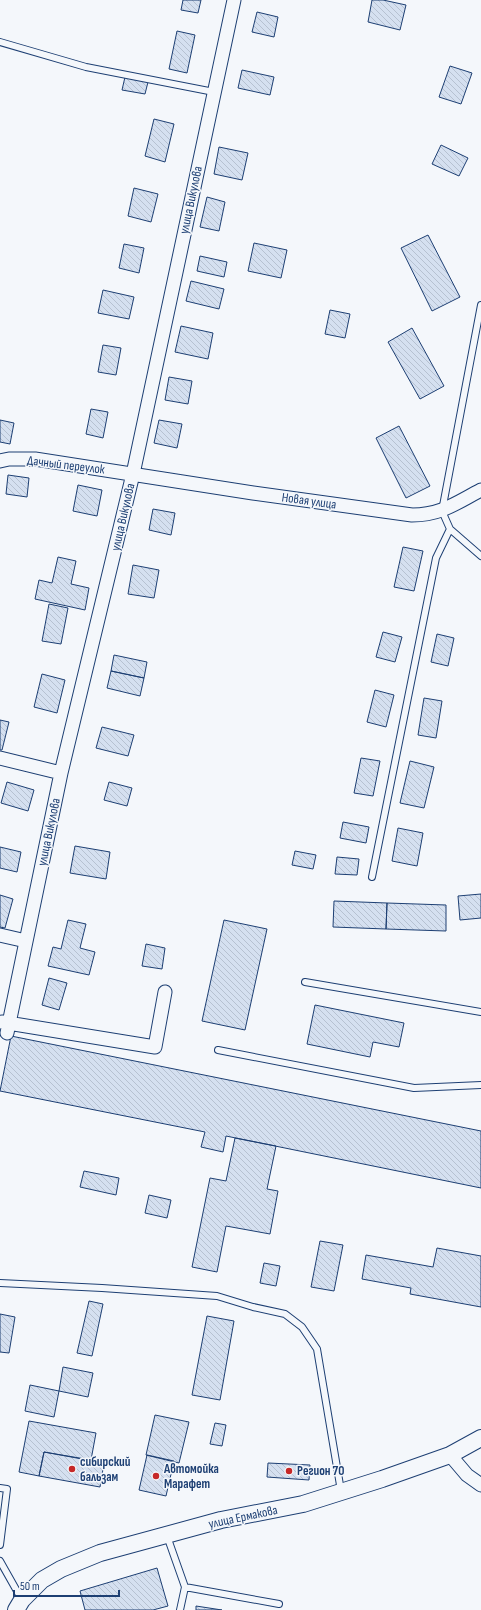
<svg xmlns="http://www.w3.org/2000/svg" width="481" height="1610" viewBox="0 0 481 1610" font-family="'Sofia Sans Condensed',sans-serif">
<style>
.building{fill:url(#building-back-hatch);stroke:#1d3f73}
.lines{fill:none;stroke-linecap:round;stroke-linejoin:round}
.service-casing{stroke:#1d3f73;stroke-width:8}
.minor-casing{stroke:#1d3f73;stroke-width:15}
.tertiary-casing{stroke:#1d3f73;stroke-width:18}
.service{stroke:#f4f7fb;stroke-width:6}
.minor{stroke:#f4f7fb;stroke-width:13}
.tertiary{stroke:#f4f7fb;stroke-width:16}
.poi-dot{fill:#c62828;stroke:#f4f7fb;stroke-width:1.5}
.labels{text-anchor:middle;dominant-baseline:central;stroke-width:3;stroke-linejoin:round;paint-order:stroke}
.street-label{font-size:13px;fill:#1d3f73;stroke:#f4f7fb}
.poi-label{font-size:13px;font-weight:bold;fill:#1d3f73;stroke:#f4f7fb;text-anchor:start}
</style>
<defs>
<pattern id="building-back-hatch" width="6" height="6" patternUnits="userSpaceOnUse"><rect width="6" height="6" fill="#d5e0f0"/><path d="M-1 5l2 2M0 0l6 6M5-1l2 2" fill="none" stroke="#b6c1d1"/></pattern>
</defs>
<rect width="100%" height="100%" fill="#f4f7fb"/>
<path class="building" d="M183,0H201L198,13L181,10Z
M372,0H383L406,5L400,30L368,22Z
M257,12L278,17L274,37L252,32Z
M177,31L195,35L187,73L169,69Z
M450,66L472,73L461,104L439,97Z
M242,70L274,77L270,95L238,88Z
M125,77L148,82L145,94L122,90Z
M154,119L174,124L165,162L145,156Z
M441,145L468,158L459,176L432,164Z
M219,147L248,153L242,180L214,174Z
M134,188L158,194L151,222L128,216Z
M207,197L225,202L219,231L200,227Z
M428,235L460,297L432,311L401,248Z
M254,243L287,250L281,278L248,271Z
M124,244L144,248L139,273L119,268Z
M200,256L227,262L224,277L197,271Z
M191,281L224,289L219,309L186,301Z
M103,290L134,297L129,319L98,313Z
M330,310L350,314L345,338L325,334Z
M181,326L213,333L208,359L175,352Z
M412,328L444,386L420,399L388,342Z
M103,345L121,348L116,375L98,372Z
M169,377L192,381L188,404L165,400Z
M91,409L108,412L103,438L86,434Z
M0,420L14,423L10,444L0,442Z
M159,420L182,424L177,448L154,443Z
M399,426L430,486L406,498L376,438Z
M8,475L29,478L27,497L6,494Z
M78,485L102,490L97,516L73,511Z
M153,509L175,513L171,535L149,530Z
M403,547L423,551L414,591L394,587Z
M58,557L76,561L71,584L89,588L85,610L35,599L39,580L52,583Z
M133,565L159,570L154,598L128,594Z
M49,604L68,608L61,644L42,641Z
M383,632L402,637L395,662L376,657Z
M437,634L454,638L448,666L431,662Z
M114,655L147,662L144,678L111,671Z
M111,671L144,678L140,696L107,688Z
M42,674L65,680L57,713L34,707Z
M375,690L394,695L386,727L367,722Z
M424,698L442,701L436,738L418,735Z
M0,720L9,722L2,750H0Z
M102,727L134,735L128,756L96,748Z
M361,758L380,761L373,796L354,793Z
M410,761L434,767L424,808L400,803Z
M7,782L34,790L28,811L1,803Z
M109,782L132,788L127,806L104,800Z
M343,822L369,827L366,843L340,838Z
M398,828L423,833L417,866L392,861Z
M75,846L110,852L106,879L70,873Z
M0,847L21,852L17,872L0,868Z
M295,851L316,855L313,869L292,865Z
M337,857L359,859L357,875L335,874Z
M481,894V918L460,920L458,896Z
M0,895L13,899L5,928L0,927Z
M334,901L387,903L386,929L333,927Z
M387,903L446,905V931L386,929Z
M68,920L86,924L80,948L95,952L89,975L48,966L53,947L61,949Z
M224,920L267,929L245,1030L202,1021Z
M146,944L165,948L162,969L142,966Z
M49,978L67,983L59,1010L42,1005Z
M315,1005L404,1023L399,1047L373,1042L370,1057L307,1044Z
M11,1036L481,1131V1188L226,1136L223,1152L201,1147L205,1132L0,1091Z
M235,1138L276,1146L267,1189L278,1191L270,1234L226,1226L217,1272L192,1267L210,1178L226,1181Z
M84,1171L119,1178L116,1195L80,1187Z
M149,1195L171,1200L167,1218L145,1213Z
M320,1241L343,1245L334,1291L311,1287Z
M437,1248L481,1256V1307L410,1294L411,1288L362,1279L366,1255L433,1267Z
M264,1263L280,1266L276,1286L260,1283Z
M89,1301L103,1304L92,1356L77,1353Z
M0,1314L15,1317L9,1353L0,1352Z
M207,1316L234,1321L220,1400L192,1395Z
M63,1367L93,1373L88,1397L59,1391Z
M30,1385L59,1391L54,1417L25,1411Z
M155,1415L189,1422L179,1463L146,1455Z
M29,1421L96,1433L91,1460L44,1452L39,1476L19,1472Z
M215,1423L226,1425L222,1446L210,1444Z
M44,1452L104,1463L100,1487L39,1476Z
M147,1455L174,1461L166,1496L139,1490Z
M268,1463L310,1465L309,1480L267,1477Z
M157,1568L168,1606L153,1610H85L80,1591Z
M196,1606L222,1610H196Z"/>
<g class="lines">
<defs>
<path id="service" d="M0,42L86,67L214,92
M450,529L481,556
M372,877L436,558L450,529L442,511L481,305
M305,982L481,1012
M218,1050L414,1088L481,1085
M0,1283L102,1288L217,1296L253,1307L285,1314L302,1327L317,1349L341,1491
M0,1488L7,1489L0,1545
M167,1536L185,1587L180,1610
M0,1561L22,1600
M185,1587L279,1604"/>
<path id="minor" d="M0,461L9,459H35L253,493L412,515C441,515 456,503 481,490
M0,758L61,773
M0,935L26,941
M2,1022L155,1047L165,992
M7,1033L61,773L133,474L234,0
M450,1455L467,1475L481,1485"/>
<path id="tertiary" d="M16,1610L22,1600L42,1580L61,1569L100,1553L221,1520L303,1504L382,1479L450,1455L481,1438"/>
</defs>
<use href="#service" class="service-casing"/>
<use href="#minor" class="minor-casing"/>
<use href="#tertiary" class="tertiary-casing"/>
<use href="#service" class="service"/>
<use href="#minor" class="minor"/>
<use href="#tertiary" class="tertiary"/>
</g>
<g class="poi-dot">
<circle cx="72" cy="1469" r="4"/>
<circle cx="289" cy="1471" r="4"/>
<circle cx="156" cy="1476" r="4"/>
</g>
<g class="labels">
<g class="street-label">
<text transform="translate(191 200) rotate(-78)">улица Викулова</text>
<text transform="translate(66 465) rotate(7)">Дачный переулок</text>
<text transform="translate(309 501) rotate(8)">Новая улица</text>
<text transform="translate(123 517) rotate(-77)">улица Викулова</text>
<text transform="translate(49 832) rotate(-78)">улица Викулова</text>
<text transform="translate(243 1517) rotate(-12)">улица Ермакова</text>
</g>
<g class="poi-label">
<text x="80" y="1462">сибирский<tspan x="80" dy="15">бальзам</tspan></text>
<text x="164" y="1469">Автомойка<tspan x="164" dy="15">Марафет</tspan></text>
<text x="297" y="1471">Регион 70</text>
</g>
</g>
<path d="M14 1590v6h105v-6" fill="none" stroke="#1d3f73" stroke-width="2"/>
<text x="20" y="1590" font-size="12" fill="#1d3f73" stroke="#f4f7fb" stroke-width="3" paint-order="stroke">50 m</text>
</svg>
